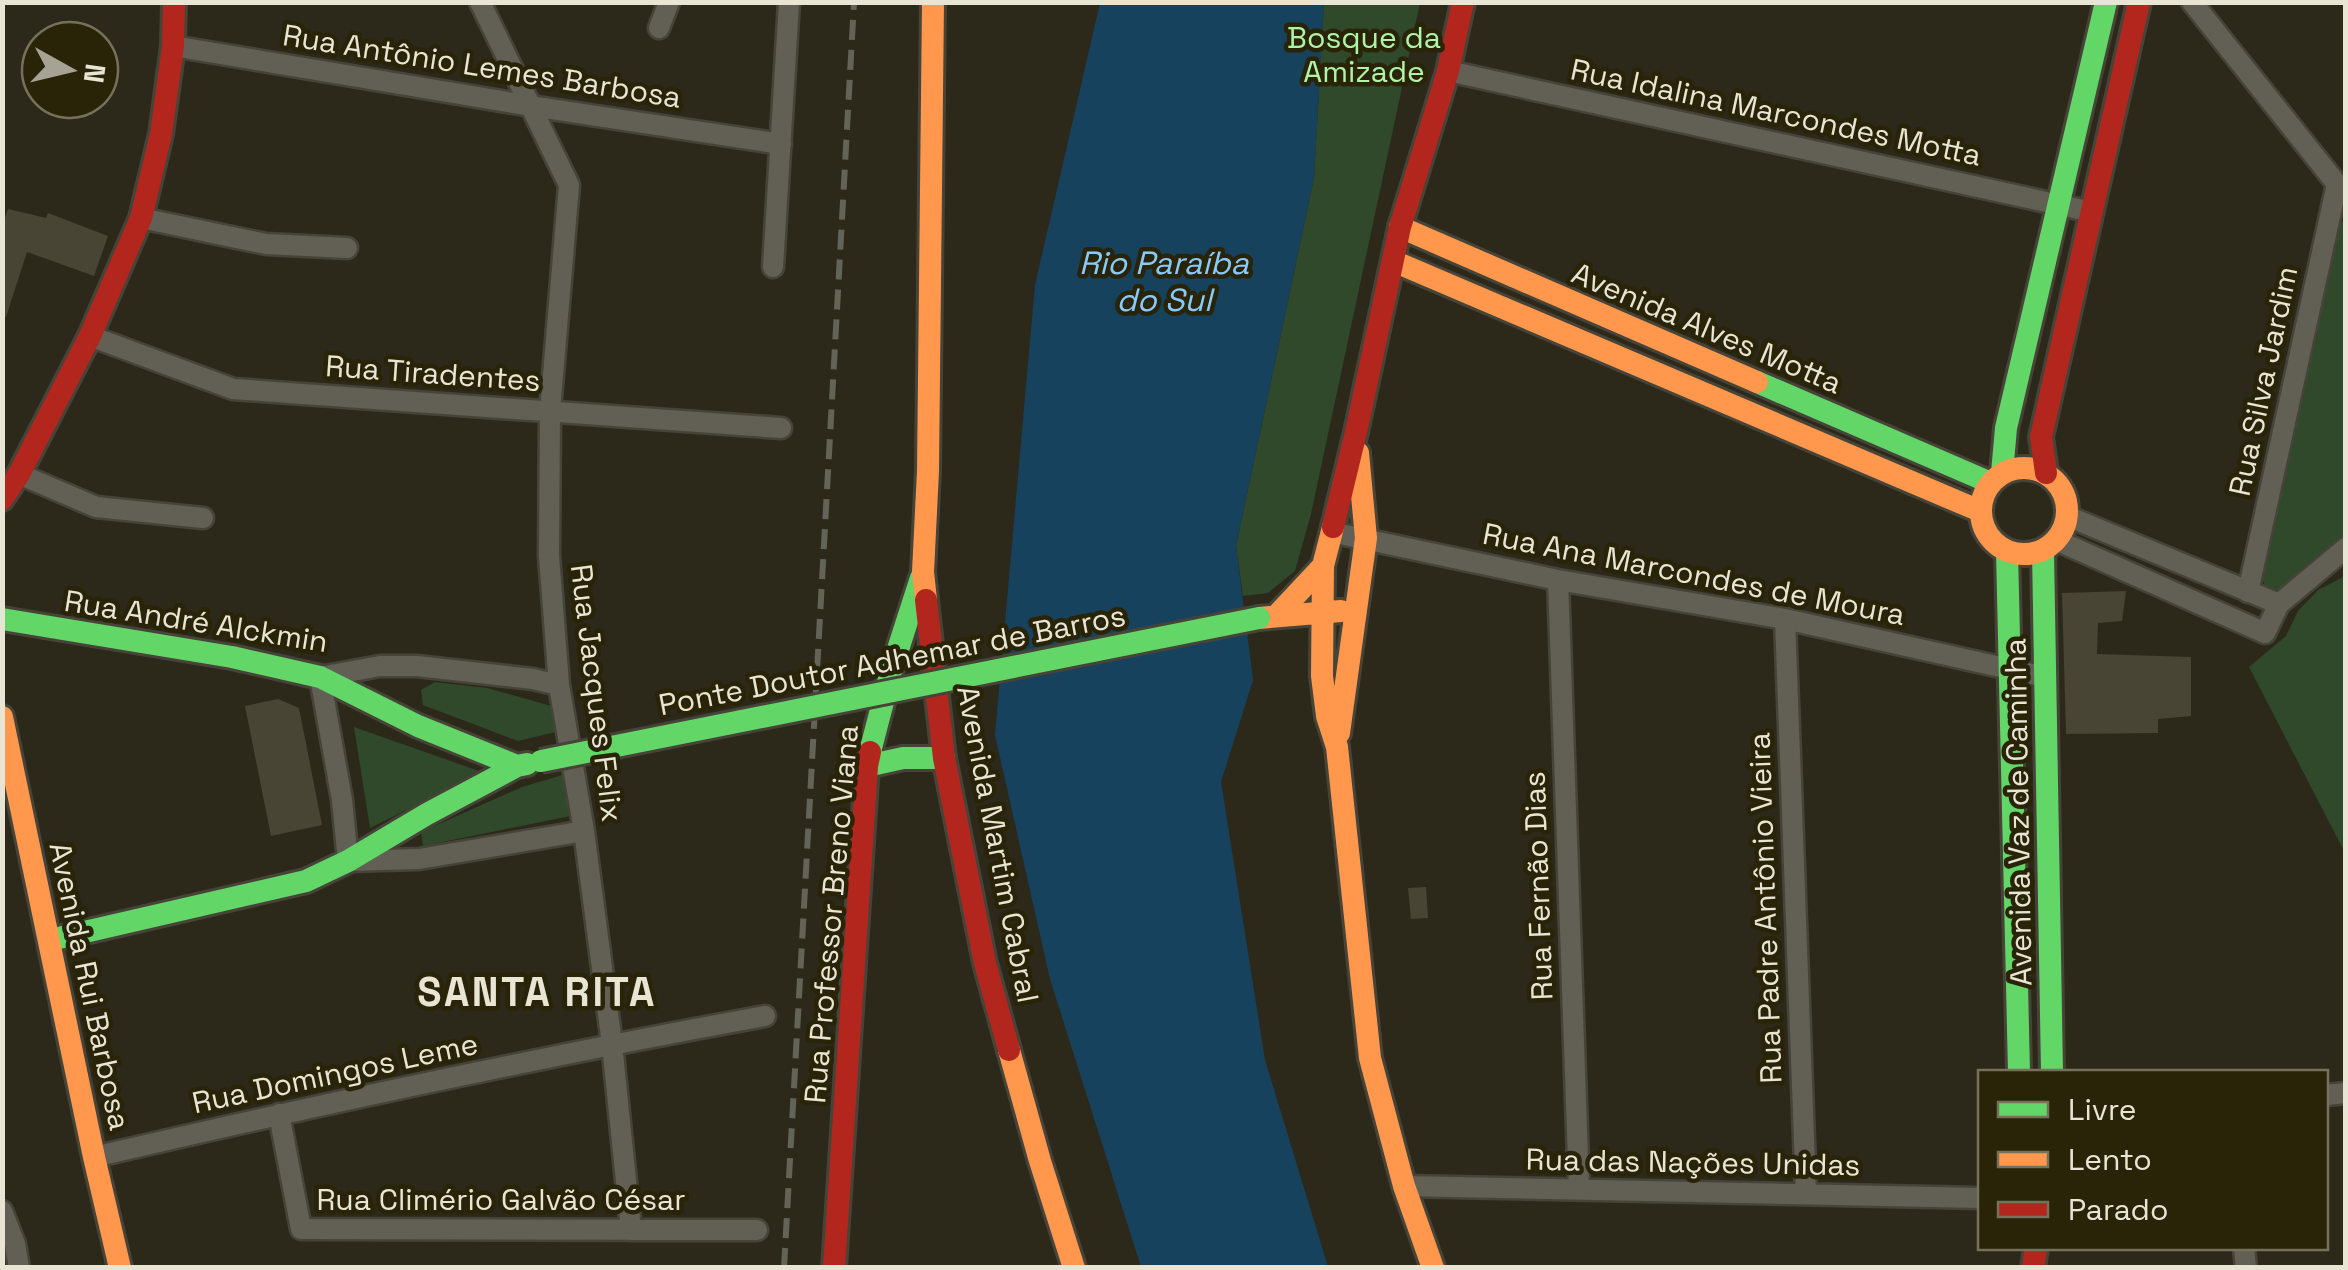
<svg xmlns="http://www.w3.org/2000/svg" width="2348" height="1270" viewBox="0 0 2348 1270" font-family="'Space Grotesk',sans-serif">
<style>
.green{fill:#2f492a}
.water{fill:#17425e}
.building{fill:#484534}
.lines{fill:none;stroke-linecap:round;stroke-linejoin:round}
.street-casing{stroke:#464338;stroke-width:25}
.fast-casing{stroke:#464338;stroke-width:28}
.slow-casing{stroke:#464338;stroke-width:28}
.jam-casing{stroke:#464338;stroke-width:28}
.street{stroke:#626055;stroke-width:20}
.fast{stroke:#63d668;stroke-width:22}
.slow{stroke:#ff974d;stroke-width:22}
.jam{stroke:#b3261e;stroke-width:22}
.rail{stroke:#646357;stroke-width:6;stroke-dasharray:20 10;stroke-linecap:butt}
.fast-bridge-casing{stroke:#464338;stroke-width:28;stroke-linecap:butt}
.fast-bridge{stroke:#63d668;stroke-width:22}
.labels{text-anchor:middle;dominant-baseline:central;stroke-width:9;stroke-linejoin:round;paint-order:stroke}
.park-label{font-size:30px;fill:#aef3a6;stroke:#292408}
.street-label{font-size:30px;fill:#e8e5d5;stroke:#292408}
.water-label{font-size:32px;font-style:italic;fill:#88cafe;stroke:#292408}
.district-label{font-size:40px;font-weight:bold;letter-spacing:2.5px;fill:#e8e5d5;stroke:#292408}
</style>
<rect width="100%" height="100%" fill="#2c291a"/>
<path class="green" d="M1324,3H1420L1311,514L1295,571L1268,593L1243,596L1236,546L1314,178Z
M2343,221L2346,222L2345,538L2293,585L2281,591L2265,586L2259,568L2332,229Z
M2345,576V853L2249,667L2286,636L2298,611L2318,590Z
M435,682L487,688L555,707L560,731L518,741L423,705L421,690Z
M354,727L482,772L370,828Z
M569,773L575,815L423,846L421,832L522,787Z"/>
<path class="water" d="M1100,3H1324L1314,178L1236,546L1253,680L1221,782L1265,1060L1328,1267H1141L1050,979L995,735L1035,285Z"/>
<path class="building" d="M8,209L46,218L48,213L108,236L94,276L27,252L6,317L2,316V226Z
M2126,591L2122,621L2098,623L2097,654L2191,657V716L2158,719V733L2066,734L2062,593Z
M278,699L299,708L322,825L271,836L245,706Z
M1426,887L1428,918L1411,919L1408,888Z"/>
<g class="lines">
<defs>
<path id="street" d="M480,2L569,185L550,411L549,556L559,685L584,831L612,1044L631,1230
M2192,2L2344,193
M659,28L669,2
M173,46L531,106L781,144
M1448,71L2092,212
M141,218L266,244L347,248
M773,267L789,2
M90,336L233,389L781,428
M19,474L96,507L203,518
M2067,516L2279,604
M1331,532L1558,580L1785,619L2045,677
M2056,540L2265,633L2279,604L2346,548
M1558,580L1579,1189
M2248,592L2337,184
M1785,619L1806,1194
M559,685L533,679L417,666H380L320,677L342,800L348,861L419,859L584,831
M2326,1095L2346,1093
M279,1114L301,1229L757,1230
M94,1157C317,1105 540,1057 765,1016
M1404,1186L1980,1198
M2,1211L15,1244L19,1268
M2244,1248L2246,1268"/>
<path id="fast" d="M1757,382L1991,483
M2002,473L2006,428L2106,2
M2007,551L2019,1072
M2043,551L2052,1072
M2,619L232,657L320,677L418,726L517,766
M870,752L891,671L921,578
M867,766L903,758H944
M50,940L306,881L348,861L427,814L517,766L527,764"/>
<path id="slow" d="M1400,227L1757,382
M1393,261L1980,511
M1981 511a43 43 0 1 1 86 0a43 43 0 1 1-86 0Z
M1333,527L1323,566L1322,676L1327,716L1337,747L1370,1058L1404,1186L1433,1268
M926,600L923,572L928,471L933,2
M1279,613L1323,566
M1259,618L1341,611
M2,717L94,1157L120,1268
M1339,733L1366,538L1358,453
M1009,1050L1040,1161L1074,1268"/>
<path id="jam" d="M2046,473L2041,437L2139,2
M2,499L19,474L90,336L141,218L161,134L173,46L174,2
M1333,527L1356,432L1400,227L1448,71L1463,2
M926,600L944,758L985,963L1009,1050
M834,1268L867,766L870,752
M2033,1268L2036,1248"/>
</defs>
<use href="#street" class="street-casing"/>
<use href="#fast" class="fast-casing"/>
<use href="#slow" class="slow-casing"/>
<use href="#jam" class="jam-casing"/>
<use href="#street" class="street"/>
<use href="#fast" class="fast"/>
<use href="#slow" class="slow"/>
<use href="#jam" class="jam"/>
<path class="rail" d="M784,1268L854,2"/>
<defs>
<path id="fast-bridge" d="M541,761L1259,618"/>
</defs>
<use href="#fast-bridge" class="fast-bridge-casing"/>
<use href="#fast-bridge" class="fast-bridge"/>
</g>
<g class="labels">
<g class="park-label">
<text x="1364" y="37">Bosque da<tspan x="1364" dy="34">Amizade</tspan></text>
</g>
<g class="street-label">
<text transform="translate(482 66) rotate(9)">Rua Antônio Lemes Barbosa</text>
<text transform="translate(1776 112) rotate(12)">Rua Idalina Marcondes Motta</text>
<text transform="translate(1707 328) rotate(23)">Avenida Alves Motta</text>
<text transform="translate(433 373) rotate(4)">Rua Tiradentes</text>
<text transform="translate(2263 381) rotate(-78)">Rua Silva Jardim</text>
<text transform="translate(1694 574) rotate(11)">Rua Ana Marcondes de Moura</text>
<text transform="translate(196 621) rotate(9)">Rua André Alckmin</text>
<text transform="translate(892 660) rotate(-11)">Ponte Doutor Adhemar de Barros</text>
<text transform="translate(597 693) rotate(83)">Rua Jacques Felix</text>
<text transform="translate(2018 812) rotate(-91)">Avenida Vaz de Caminha</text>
<text transform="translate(998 844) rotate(79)">Avenida Martim Cabral</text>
<text transform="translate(1538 886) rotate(-92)">Rua Fernão Dias</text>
<text transform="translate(1765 908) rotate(-92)">Rua Padre Antônio Vieira</text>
<text transform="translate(831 914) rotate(-85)">Rua Professor Breno Viana</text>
<text transform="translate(90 986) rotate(78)">Avenida Rui Barbosa</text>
<text transform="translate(335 1073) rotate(-12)">Rua Domingos Leme</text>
<text transform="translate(1693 1162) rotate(1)">Rua das Nações Unidas</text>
<text x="501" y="1199">Rua Climério Galvão César</text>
</g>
<g class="water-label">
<text x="1164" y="263">Rio Paraíba<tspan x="1164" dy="37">do Sul</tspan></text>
</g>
<g class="district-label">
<text x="537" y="992">SANTA RITA</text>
</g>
</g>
<rect width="2348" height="1270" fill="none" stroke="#e8e5d5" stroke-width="10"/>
<rect x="1978" y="1070" width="350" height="180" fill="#292408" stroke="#75715a" stroke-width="2.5"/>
<rect x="1998" y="1102" width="50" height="15" fill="#63d668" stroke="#75715a" stroke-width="2.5"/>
<text x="2068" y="1120" font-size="30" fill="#e8e5d5">Livre</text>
<rect x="1998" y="1152" width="50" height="15" fill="#ff974d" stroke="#75715a" stroke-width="2.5"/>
<text x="2068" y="1170" font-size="30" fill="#e8e5d5">Lento</text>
<rect x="1998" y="1202" width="50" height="15" fill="#b3261e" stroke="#75715a" stroke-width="2.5"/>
<text x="2068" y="1220" font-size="30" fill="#e8e5d5">Parado</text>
<g transform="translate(70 70) rotate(98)"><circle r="48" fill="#292408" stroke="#75715a" stroke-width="2.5"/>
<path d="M0-8L18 38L0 25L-18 38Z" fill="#a6a394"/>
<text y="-15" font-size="28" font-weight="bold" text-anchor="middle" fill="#e8e5d5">N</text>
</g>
</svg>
